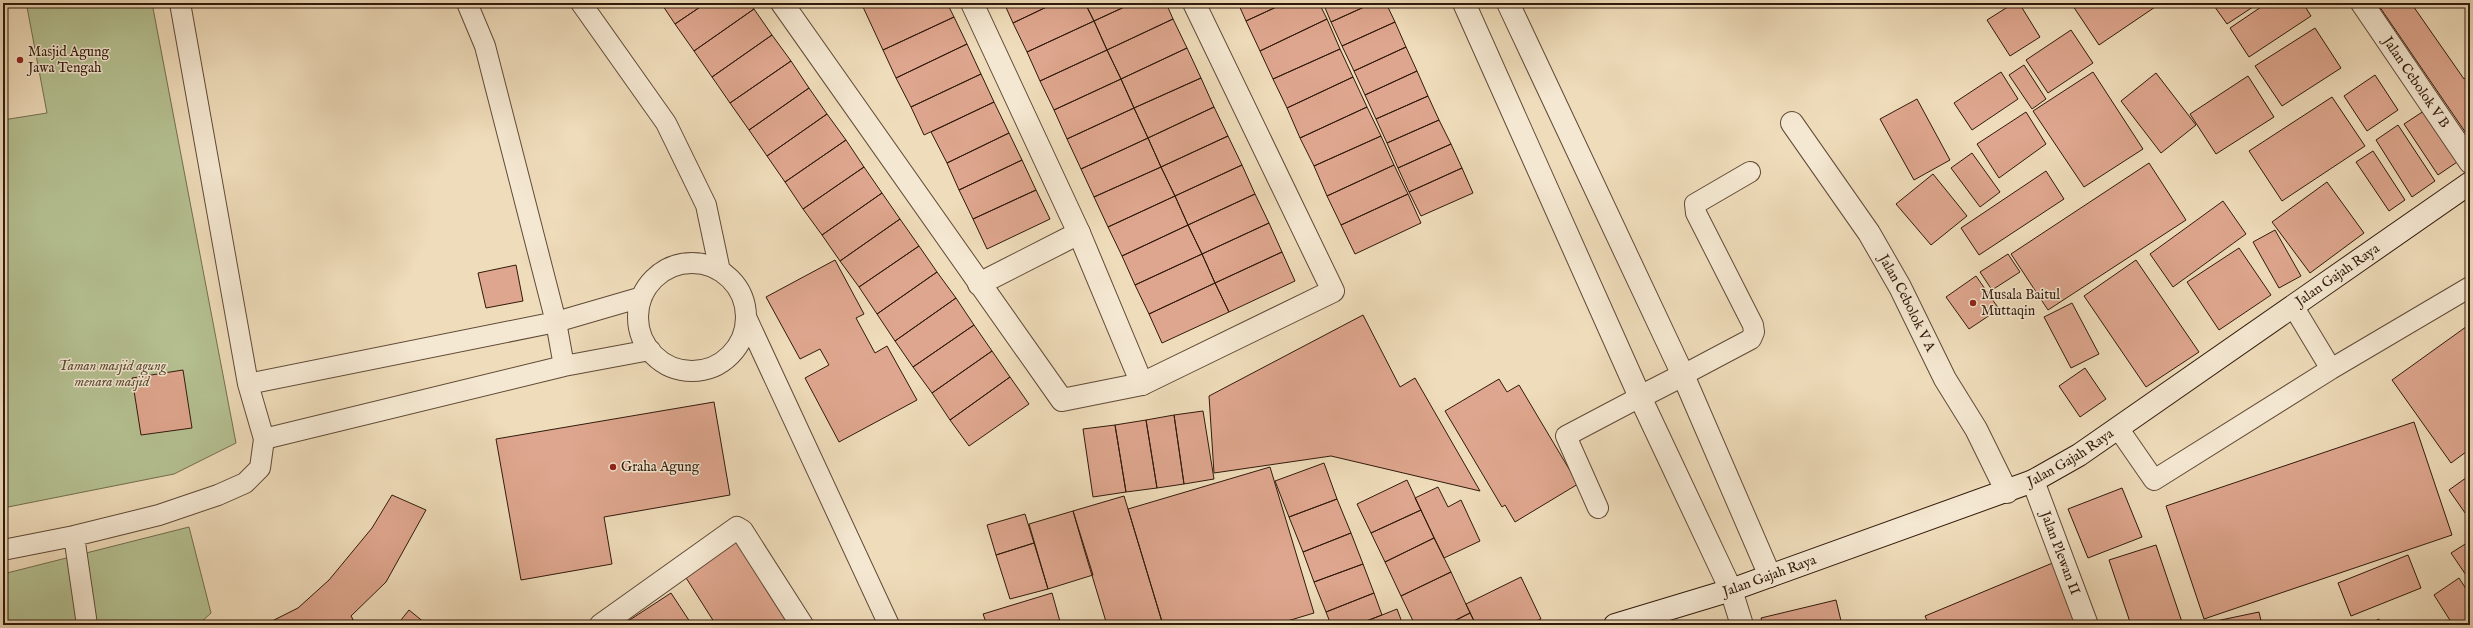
<svg xmlns="http://www.w3.org/2000/svg" width="2473" height="628" viewBox="0 0 2473 628" font-family="'IM FELL English',serif">
<style>
.green{fill:#b5c192;stroke:#736e4e}
.building{fill:#dea68e;stroke:#311a0b}
.lines{fill:none;stroke-linecap:round;stroke-linejoin:round}
.service-casing{stroke:#604a37;stroke-width:22}
.minor-casing{stroke:#604a37;stroke-width:24}
.secondary-casing{stroke:#311a0b;stroke-width:24}
.service{stroke:#f5e8d2;stroke-width:20}
.minor{stroke:#f5e8d2;stroke-width:22}
.secondary{stroke:#f5e8d2;stroke-width:22}
.poi-dot{fill:#8f2418;stroke:#f5e8d2;stroke-width:1.5}
.labels{text-anchor:middle;dominant-baseline:central;stroke-width:3;stroke-linejoin:round;paint-order:stroke}
.poi-label{font-size:14px;fill:#311a0b;stroke:#f5e8d2;text-anchor:start}
.street-label{font-size:14px;fill:#311a0b;stroke:#f5e8d2}
.park-label{font-size:14px;font-style:italic;fill:#594c34;stroke:#f5e8d2}
</style>
<rect width="100%" height="100%" fill="#efdcba"/>
<filter id="stains"><feTurbulence type="fractalNoise" baseFrequency=".005" numOctaves="4"/><feColorMatrix values="0 0 0 0 .2 0 0 0 0 .09 0 0 0 0 .02 0 0 0 .5 -.17"/></filter>
<radialGradient id="worn" r=".72"><stop offset=".6" stop-color="#630" stop-opacity="0"/><stop offset="1" stop-color="#630" stop-opacity=".3"/></radialGradient>
<path class="green" d="M48,3H152L236,443L174,474L3,508V120L47,113L27,7Z
M189,527L211,613L198,625H3V574Z"/>
<path class="building" d="M661,3H706L675,24Z
M706,3H750L754,9L694,51L675,24Z
M872,3H947L954,17L883,50L863,7Z
M1004,3H1055L1013,23Z
M1055,3H1085L1094,21L1027,52L1013,23Z
M1085,3H1133L1094,21Z
M1133,3H1166L1173,19L1107,50L1094,21Z
M1238,3H1285L1246,21Z
M1285,3H1319L1327,19L1260,51L1246,21Z
M1323,3H1373L1331,22Z
M1373,3H1386L1395,22L1342,46L1331,22Z
M2014,3H2019L2040,37L2010,56L1987,20Z
M2071,3H2161L2099,45Z
M2212,3H2259L2227,24Z
M2267,3H2303L2311,16L2249,57L2230,28Z
M2377,3H2411L2464,79L2470,75V139Z
M754,9L772,35L712,77L694,51Z
M954,17L967,44L896,78L883,50Z
M1173,19L1187,48L1121,79L1107,50Z
M1327,19L1340,49L1273,79L1260,51Z
M1094,21L1107,50L1040,81L1027,52Z
M1395,22L1406,47L1354,71L1342,46Z
M2315,28L2341,68L2282,106L2255,66Z
M2071,30L2093,63L2048,93L2026,60Z
M772,35L791,61L730,103L712,77Z
M967,44L981,74L911,107L896,78Z
M1406,47L1417,71L1365,95L1354,71Z
M1187,48L1201,78L1134,108L1121,79Z
M1340,49L1353,77L1287,108L1273,79Z
M1107,50L1121,79L1054,110L1040,81Z
M791,61L809,88L749,130L730,103Z
M2024,65L2046,99L2032,109L2009,75Z
M1417,71L1428,96L1376,119L1365,95Z
M2001,72L2018,99L1972,130L1954,103Z
M2093,72L2143,149L2084,187L2033,111Z
M2156,73L2196,125L2161,153L2121,101Z
M981,74L994,102L924,135L911,107Z
M2375,75L2398,110L2367,131L2344,96Z
M2248,76L2274,117L2216,154L2190,114Z
M1353,77L1367,107L1300,138L1287,108Z
M1201,78L1214,107L1148,138L1134,108Z
M1121,79L1134,108L1067,139L1054,110Z
M809,88L827,114L767,156L749,130Z
M1428,96L1439,120L1387,143L1376,119Z
M2332,97L2365,146L2282,201L2249,151Z
M1917,99L1950,160L1914,180L1880,119Z
M994,102L1009,133L947,163L931,132Z
M1214,107L1228,136L1161,167L1148,138Z
M1367,107L1381,136L1314,166L1300,138Z
M2430,107L2463,158L2438,175L2404,124Z
M1134,108L1148,138L1081,169L1067,139Z
M2026,112L2046,144L1999,178L1977,144Z
M827,114L846,140L785,182L767,156Z
M1439,120L1451,144L1398,168L1387,143Z
M2398,125L2435,181L2412,197L2376,140Z
M1009,133L1022,160L959,190L947,163Z
M1228,136L1242,165L1175,196L1161,167Z
M1381,136L1394,165L1327,196L1314,166Z
M1148,138L1161,167L1094,197L1081,169Z
M846,140L864,167L803,209L785,182Z
M1451,144L1462,168L1409,192L1398,168Z
M2373,151L2405,200L2389,211L2356,162Z
M1972,153L2000,192L1980,207L1951,168Z
M1022,160L1036,190L973,219L959,190Z
M2149,163L2186,220L2048,310L2011,254Z
M1242,165L1255,194L1188,225L1175,196Z
M1394,165L1408,194L1341,225L1327,196Z
M864,167L882,193L822,235L803,209Z
M1161,167L1175,196L1108,227L1094,197Z
M1462,168L1473,193L1421,216L1409,192Z
M2046,171L2064,199L1979,255L1961,228Z
M1933,174L1967,216L1931,245L1896,204Z
M2327,182L2364,233L2310,273L2272,222Z
M1036,190L1050,219L987,249L973,219Z
M882,193L900,219L840,261L822,235Z
M1255,194L1269,223L1202,254L1188,225Z
M1408,194L1421,223L1355,254L1341,225Z
M1175,196L1188,225L1122,256L1108,227Z
M2223,201L2246,234L2173,287L2150,254Z
M900,219L919,246L859,287L840,261Z
M1269,223L1282,252L1215,283L1202,254Z
M1188,225L1202,254L1135,285L1122,256Z
M2275,230L2301,276L2279,288L2253,242Z
M919,246L937,272L877,314L859,287Z
M2239,248L2271,295L2219,330L2187,282Z
M1282,252L1295,281L1229,312L1215,283Z
M1202,254L1215,283L1149,314L1135,285Z
M2008,254L2020,272L1992,290L1980,272Z
M835,260L864,314L856,318L875,353L887,346L917,400L839,442L805,378L829,365L820,349L800,359L766,297Z
M2136,260L2199,352L2146,387L2084,296Z
M516,265L523,301L486,308L478,273Z
M937,272L956,298L895,341L877,314Z
M1976,276L1999,309L1969,329L1946,297Z
M1215,283L1229,312L1162,343L1149,314Z
M956,298L974,325L913,367L895,341Z
M2072,303L2099,354L2071,368L2044,317Z
M1363,315L1400,387L1415,378L1480,491L1331,456L1214,473L1209,396Z
M2470,324V449L2451,463L2392,380Z
M974,325L992,351L932,393L913,367Z
M992,351L1010,377L950,420L932,393Z
M2085,368L2106,399L2080,417L2059,386Z
M183,370L192,428L141,435L132,378Z
M1010,377L1029,404L969,446L950,420Z
M1499,379L1507,392L1519,385L1578,484L1515,522L1505,505L1502,507L1445,411Z
M714,402L730,495L604,517L612,564L521,580L496,439Z
M1203,411L1214,479L1184,484L1174,415Z
M1174,415L1184,484L1157,488L1146,420Z
M1146,420L1157,488L1126,492L1115,425Z
M2414,422L2452,535L2204,619L2166,506Z
M1115,425L1126,492L1093,497L1083,429Z
M1324,463L1337,499L1289,517L1275,481Z
M1270,467L1314,613L1274,625H1163L1128,509Z
M2470,475V520L2449,490Z
M1407,480L1421,510L1371,533L1357,504Z
M1438,487L1448,507L1461,500L1480,541L1444,558L1415,498Z
M2122,488L2142,537L2088,558L2068,509Z
M392,495L426,510L386,582L351,616L356,625H264L298,608L329,580L372,528Z
M1124,496L1128,509L1163,625H1107L1084,549L1073,511Z
M1337,499L1351,533L1303,552L1289,517Z
M1421,510L1434,538L1385,562L1371,533Z
M1073,511L1093,575L1048,589L1029,524Z
M1025,514L1034,543L996,555L987,525Z
M1351,533L1363,564L1314,582L1303,552Z
M742,537L797,625H716L683,573Z
M1434,538L1451,572L1401,596L1385,562Z
M2470,541V581L2451,553Z
M1034,543L1048,589L1010,599L996,555Z
M2156,545L2183,625H2131L2109,560Z
M2408,555L2421,588L2351,616L2338,583Z
M2055,562L2081,625H1929L1925,616Z
M1363,564L1374,593L1326,612L1314,582Z
M1451,572L1470,613L1446,625H1415L1401,596Z
M1521,577L1541,619L1529,625H1476L1466,604Z
M2459,578L2470,595V624L2468,625H2453L2434,595Z
M671,593L692,625H622Z
M1052,593L1061,625H987L983,614Z
M1374,593L1382,615L1356,625H1331L1326,612Z
M1836,600L1842,625H1763L1761,618Z
M1397,609L1403,625H1356L1382,615Z
M409,610L425,623L423,625H397Z
M2259,612L2262,625H2217L2216,621Z
M1470,613L1476,625H1446Z
M2379,619L2381,625H2367Z"/>
<g class="lines">
<defs>
<path id="service" d="M467,3L485,46L556,322L564,366
M581,3L666,123L706,205L720,271
M638 317a54 54 0 1 1 108 0a54 54 0 1 1-108 0Z
M746,317L889,625
M2331,369L2470,287
M1683,375L1751,339L1754,332L1753,325L1696,213L1695,204L1750,172
M248,384L556,322L642,297
M2118,428L2154,480L2331,369L2293,306
M264,439L564,366L650,350
M1598,508L1566,436L1640,397
M74,536L87,625
M3,550L74,536L159,515L218,495L245,483L260,468L264,439L248,384L180,3"/>
<g id="minor">
<path d="M782,3L1062,400L1142,384L1333,291L1194,3"/>
<path d="M972,3L1079,233L1142,384"/>
<path d="M1464,3L1640,397L1731,590L1742,625"/>
<path d="M1508,3L1683,375L1770,576"/>
<path id="s1" d="M2362,3L2470,162"/>
<path id="s2" d="M1792,123L1869,233L1900,287L1945,379L1976,429L2007,492"/>
<path d="M979,284L1079,233"/>
<path d="M1640,397L1683,375"/>
<path id="s3" d="M2033,481L2087,625"/>
<path d="M601,625L737,528L742,531L802,625"/>
</g>
<g id="secondary">
<path id="s4" d="M1615,625L1731,590L2033,481L2079,455L2470,183"/>
</g>
</defs>
<use href="#service" class="service-casing"/>
<use href="#minor" class="minor-casing"/>
<use href="#secondary" class="secondary-casing"/>
<use href="#service" class="service"/>
<use href="#minor" class="minor"/>
<use href="#secondary" class="secondary"/>
</g>
<g class="poi-dot">
<circle cx="20" cy="60" r="4"/>
<circle cx="1973" cy="303" r="4"/>
<circle cx="613" cy="467" r="4"/>
</g>
<g class="labels">
<g class="poi-label">
<text x="28" y="52">Masjid Agung<tspan x="28" dy="16">Jawa Tengah</tspan></text>
<text x="1981" y="295">Musala Baitul<tspan x="1981" dy="16">Muttaqin</tspan></text>
<text x="621" y="467">Graha Agung</text>
</g>
<g class="street-label">
<text stroke="none"><textPath href="#s1" startOffset="96">Jalan Cebolok V B</textPath></text>
<text stroke="none"><textPath href="#s4" startOffset="810">Jalan Gajah Raya</textPath></text>
<text stroke="none"><textPath href="#s2" startOffset="214">Jalan Cebolok V A</textPath></text>
<text stroke="none"><textPath href="#s4" startOffset="486">Jalan Gajah Raya</textPath></text>
<text stroke="none"><textPath href="#s3" startOffset="77">Jalan Plewan II</textPath></text>
<text stroke="none"><textPath href="#s4" startOffset="162">Jalan Gajah Raya</textPath></text>
</g>
<g class="park-label">
<text x="112" y="366">Taman masjid agung<tspan x="112" dy="16">menara masjid</tspan></text>
</g>
</g>
<rect width="2473" height="628" fill="none" stroke="#efdcba" stroke-width="16"/>
<rect x="4" y="4" width="2465" height="620" fill="none" stroke="#311a0b" stroke-width="2"/>
<rect x="8" y="8" width="2457" height="612" fill="none" stroke="#311a0b"/>
<rect width="100%" height="100%" filter="url(#stains)"/>
<rect width="100%" height="100%" fill="url(#worn)"/>
</svg>
